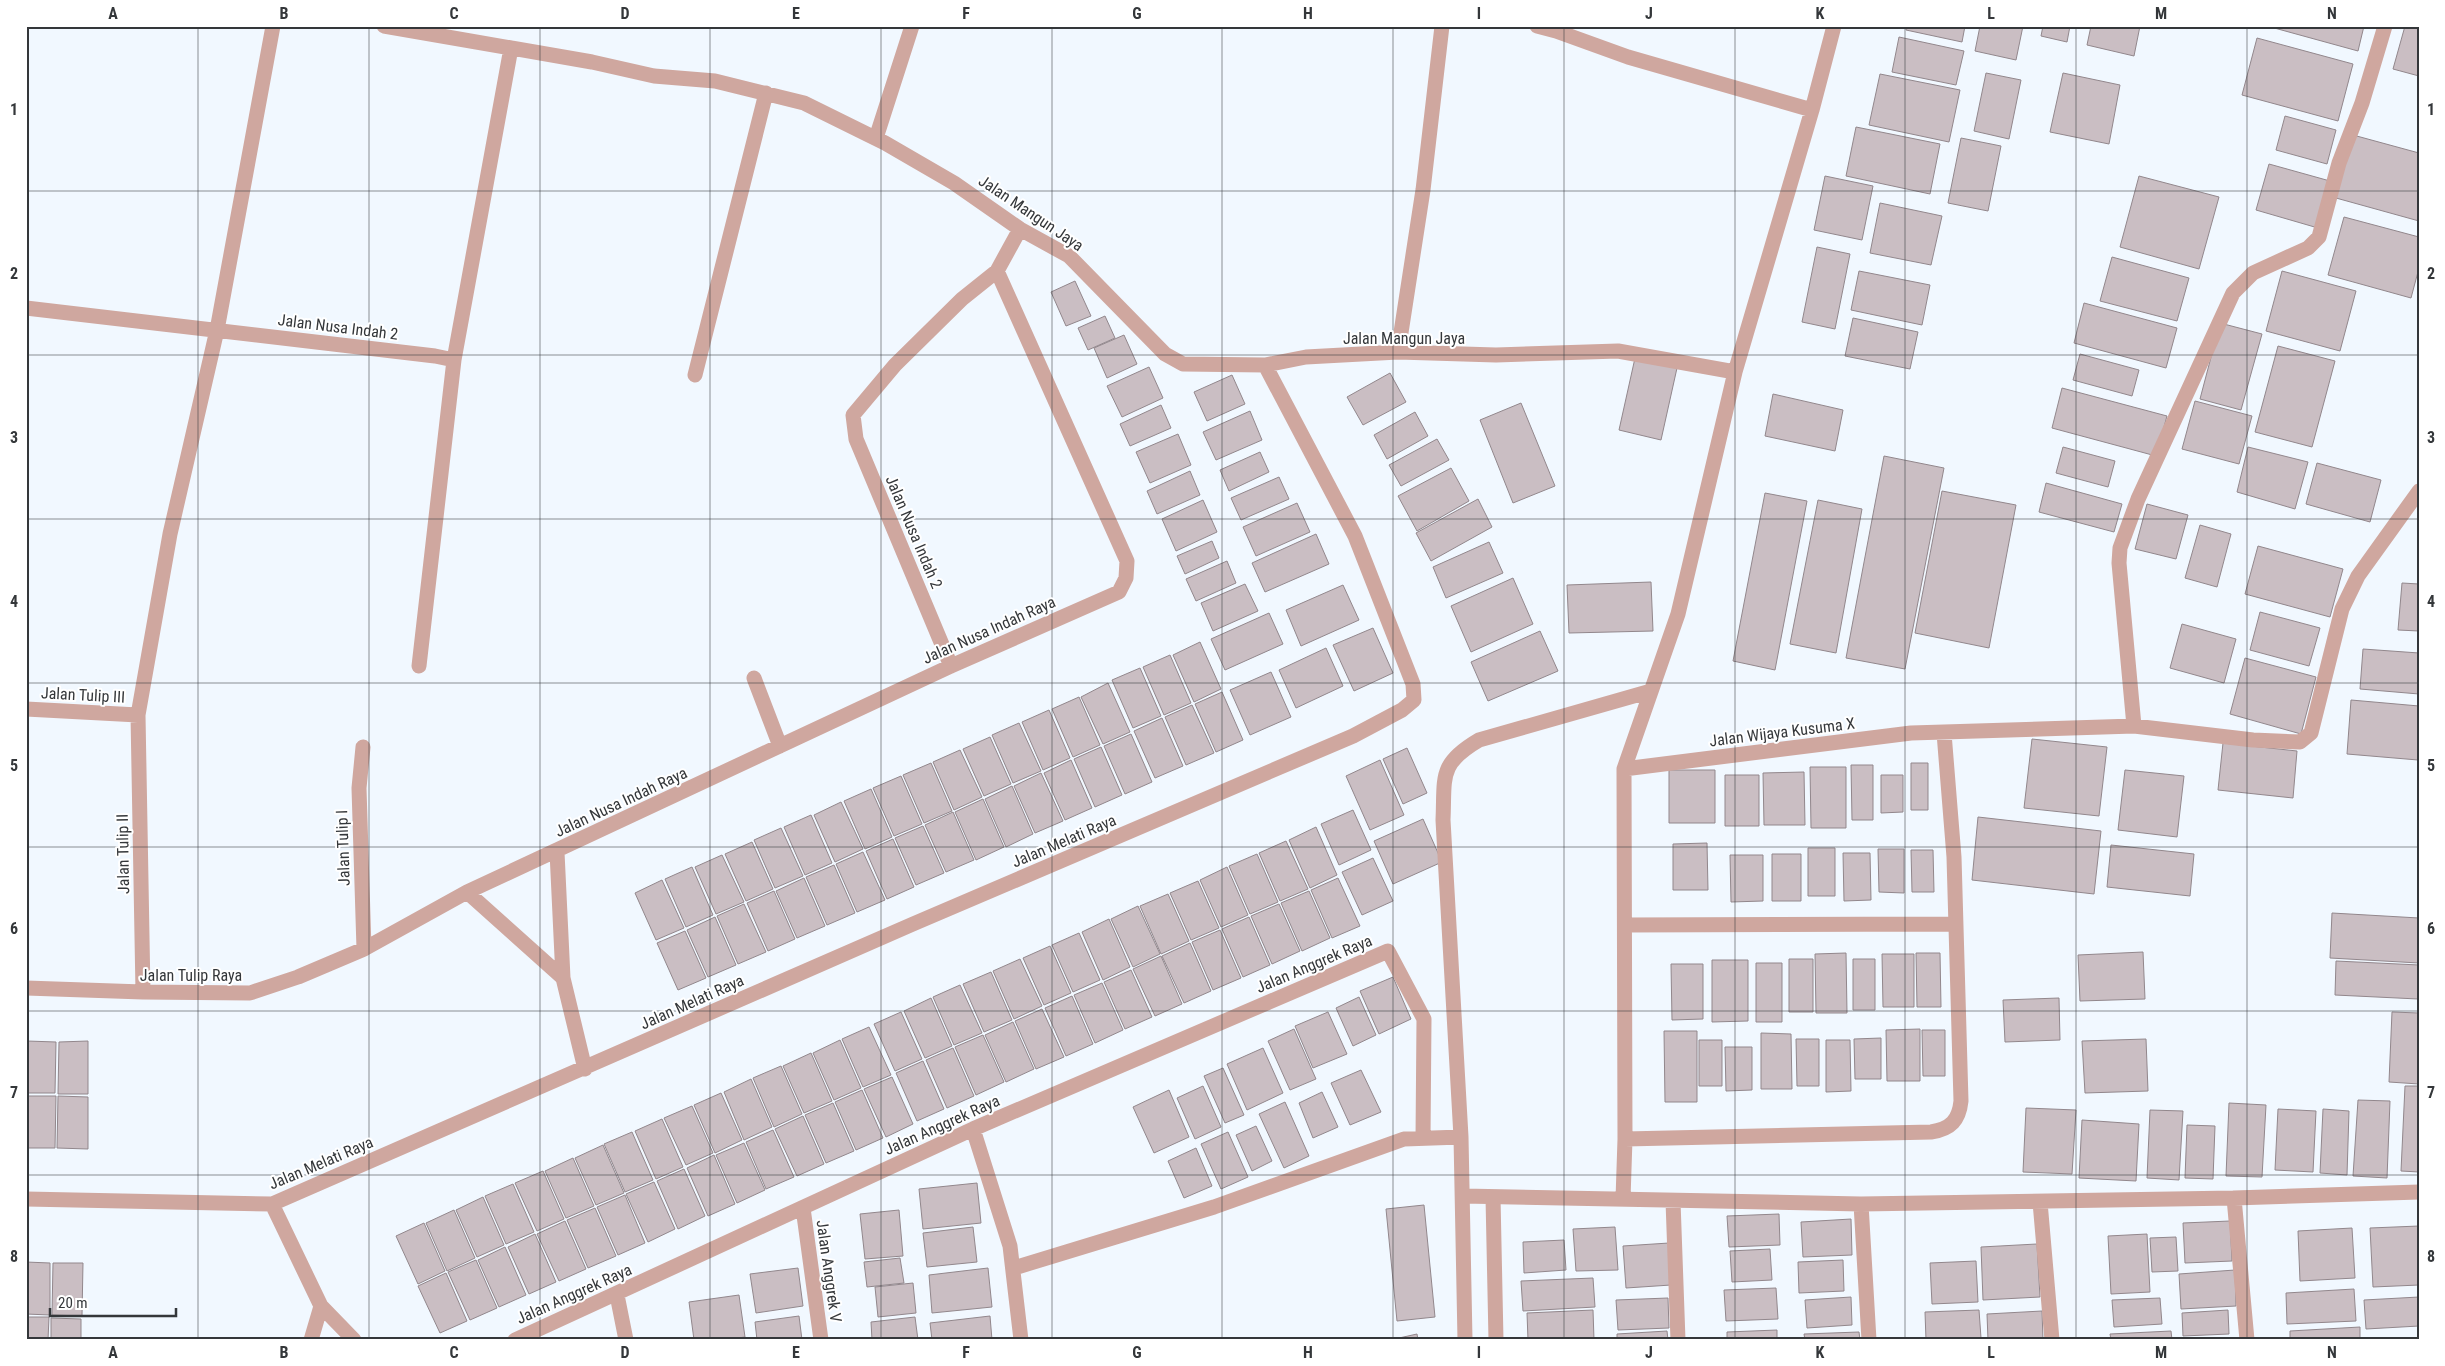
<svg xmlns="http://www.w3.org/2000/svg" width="2445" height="1366" viewBox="0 0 2445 1366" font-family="'Roboto Condensed',sans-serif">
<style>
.building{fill:#cabec3;stroke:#92878c}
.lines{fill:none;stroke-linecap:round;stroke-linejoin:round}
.street{stroke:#cfa79f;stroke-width:15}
.grid{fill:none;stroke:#34373a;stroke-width:1;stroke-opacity:0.55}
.labels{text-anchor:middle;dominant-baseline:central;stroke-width:4;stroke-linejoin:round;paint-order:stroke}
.street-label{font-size:16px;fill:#34373a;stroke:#fff}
.neatline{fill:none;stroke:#34373a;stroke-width:2}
.grid-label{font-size:16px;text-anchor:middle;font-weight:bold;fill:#34373a}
</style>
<rect width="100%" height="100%" fill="#f1f8ff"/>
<path class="building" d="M1907,26H1965L1962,42L1906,30Z
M1980,26H2023L2016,60L1975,51Z
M2043,26H2070L2067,42L2041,36Z
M2091,26H2140L2134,56L2087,45Z
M2267,26H2364L2358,51Z
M2405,26H2419V76L2393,69Z
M1899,37L1964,51L1956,85L1892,72Z
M2257,38L2353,64L2338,121L2242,95Z
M1986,73L2021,80L2009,139L1974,131Z
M2063,73L2120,85L2109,144L2050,132Z
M1880,74L1960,90L1949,142L1869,125Z
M2285,116L2336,130L2327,164L2276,150Z
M1856,127L1940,144L1930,194L1846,176Z
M2353,135L2419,153V221L2336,198Z
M1961,138L2001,146L1988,211L1948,203Z
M2269,164L2330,181L2318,228L2256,210Z
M1825,176L1873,186L1862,240L1814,230Z
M2139,176L2219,197L2199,269L2120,247Z
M1880,203L1942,216L1931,265L1870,253Z
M2344,217L2419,237V268L2411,298L2328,275Z
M1817,247L1850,254L1835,329L1802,322Z
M2112,257L2189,278L2177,321L2100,301Z
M1859,271L1930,285L1922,325L1851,310Z
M2282,271L2356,291L2340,351L2266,331Z
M1075,281L1091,316L1066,326L1051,292Z
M2084,303L2177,328L2166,368L2074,343Z
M1105,316L1115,338L1088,350L1078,328Z
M1853,318L1918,332L1910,369L1845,356Z
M2220,323L2262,334L2241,410L2200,399Z
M1124,335L1137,364L1107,378L1094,348Z
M2278,346L2335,361L2312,447L2255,432Z
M2080,354L2139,370L2132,396L2073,380Z
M1635,358L1677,368L1661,440L1619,430Z
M1149,367L1163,398L1122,417L1107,386Z
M1390,373L1406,402L1363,425L1347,397Z
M1232,375L1245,404L1207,421L1194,392Z
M2062,388L2167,416L2156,456L2052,428Z
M1773,394L1843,410L1835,451L1765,436Z
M2195,401L2252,416L2239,464L2182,449Z
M1521,403L1555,486L1513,503L1480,420Z
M1161,405L1171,428L1130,446L1120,424Z
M1250,411L1262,440L1216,460L1203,432Z
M1415,412L1428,436L1387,459L1374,435Z
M1178,434L1191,465L1150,483L1136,452Z
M1437,439L1449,460L1401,486L1389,465Z
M2063,447L2115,461L2108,487L2056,473Z
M2248,447L2308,462L2295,509L2237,492Z
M1260,452L1269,472L1229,491L1220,470Z
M1884,456L1944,468L1905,669L1846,658Z
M2317,463L2381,480L2370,522L2306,504Z
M1451,468L1469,501L1417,531L1398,496Z
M1190,471L1200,495L1157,514L1147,491Z
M1279,477L1289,499L1241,520L1231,498Z
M2046,483L2122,504L2114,532L2039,512Z
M1942,491L2016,505L1989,648L1915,633Z
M1765,493L1807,501L1775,670L1733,661Z
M1478,499L1492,527L1431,561L1416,533Z
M1203,500L1217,532L1176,551L1162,519Z
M1818,500L1862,509L1836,653L1790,644Z
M1297,503L1310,532L1256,556L1243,527Z
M2147,504L2188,515L2176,559L2135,549Z
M2200,525L2231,534L2217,587L2185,578Z
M1316,534L1329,564L1265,592L1252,563Z
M1212,541L1219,558L1185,574L1177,556Z
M1489,542L1503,573L1446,598L1433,567Z
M2258,546L2343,569L2330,617L2245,594Z
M1227,561L1236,583L1196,601L1186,579Z
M1513,578L1533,624L1471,652L1451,606Z
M1651,582L1653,631L1569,633L1567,585Z
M2402,583L2419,584V631L2398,630Z
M1245,584L1258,611L1213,631L1201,603Z
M1343,585L1359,620L1301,646L1286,610Z
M2260,612L2320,628L2309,666L2250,650Z
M1269,613L1283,644L1225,670L1211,639Z
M2182,624L2236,639L2224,683L2170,668Z
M1373,628L1393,673L1354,691L1333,645Z
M1540,631L1558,671L1488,701L1471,662Z
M1200,642L1221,689L1194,702L1173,655Z
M1326,648L1343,686L1296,708L1279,670Z
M2363,649L2419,653V694L2360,689Z
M1170,655L1191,703L1164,715L1143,667Z
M2245,658L2316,677L2301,734L2230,714Z
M1140,668L1161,716L1133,728L1112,680Z
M1271,672L1291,717L1250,735L1230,690Z
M1108,683L1130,732L1103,744L1081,697Z
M1222,692L1243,740L1216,752L1195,704Z
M1079,697L1100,745L1073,757L1052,709Z
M2351,700L2419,706L2418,760L2347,754Z
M1192,705L1214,753L1186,765L1165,717Z
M1049,710L1070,758L1043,770L1022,722Z
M1162,718L1183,766L1155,778L1134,731Z
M1019,723L1041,771L1013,783L992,735Z
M1131,734L1152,782L1125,794L1104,746Z
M990,737L1011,784L984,796L963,749Z
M2032,739L2107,747L2099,816L2024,808Z
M2223,743L2297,751L2293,798L2218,790Z
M1101,747L1122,795L1095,807L1074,759Z
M1407,748L1427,793L1403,804L1383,759Z
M960,750L982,797L954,810L933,762Z
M1071,760L1092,808L1065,820L1044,773Z
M1380,760L1404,815L1370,830L1346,776Z
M931,763L952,811L924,823L903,775Z
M1911,763H1928V810H1911Z
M1851,765H1873V820H1852Z
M1810,767H1846V828H1811Z
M1669,770H1715V823H1669Z
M2125,770L2184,776L2177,837L2118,830Z
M1804,772L1805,825H1764L1763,773Z
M1041,773L1063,821L1035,833L1014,786Z
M1725,775H1759V826H1725Z
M1881,775H1903V812L1881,813Z
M901,776L922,824L894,836L873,788Z
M1012,786L1033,834L1006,847L985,799Z
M871,789L892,837L865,849L844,801Z
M983,799L1004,847L976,860L955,812Z
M841,802L863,849L835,862L814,815Z
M1353,810L1371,850L1339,865L1321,824Z
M953,812L974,860L946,872L925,825Z
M811,815L832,863L805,875L784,827Z
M1978,817L2101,831L2094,894L1972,880Z
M1423,819L1442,862L1393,884L1374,841Z
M923,826L944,873L916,885L895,838Z
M1316,827L1337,875L1310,888L1289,840Z
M781,828L803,876L775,888L754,840Z
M893,839L914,887L887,899L866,851Z
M1286,841L1308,889L1280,901L1259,853Z
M752,842L773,889L746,901L725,854Z
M1707,843L1708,890H1673V844Z
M2111,845L2194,854L2190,896L2107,887Z
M1808,848H1835V896H1808Z
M1878,849H1904V893L1879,892Z
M1911,850H1933L1934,892H1912Z
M863,852L885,900L857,912L836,864Z
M1843,853H1870L1871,900L1844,901Z
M1257,854L1278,902L1250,914L1229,866Z
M1772,854H1801V901H1772Z
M722,855L744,902L716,914L695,867Z
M1730,855H1763V901L1731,902Z
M1373,858L1393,901L1362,915L1342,872Z
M834,865L855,913L827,925L806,877Z
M692,867L713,915L686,927L665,879Z
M1227,867L1248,915L1221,927L1200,880Z
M804,878L825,926L797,938L776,891Z
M1338,878L1360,926L1332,938L1311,890Z
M662,880L684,928L656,940L635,893Z
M1198,881L1219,928L1191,940L1170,893Z
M774,891L795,939L768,951L747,903Z
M1309,891L1330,938L1302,951L1281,903Z
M1168,894L1189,941L1161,954L1140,906Z
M744,904L766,952L738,964L717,916Z
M1279,904L1300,951L1272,964L1251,916Z
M1138,906L1160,954L1133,967L1111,919Z
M2332,913L2419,918V963L2330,958Z
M715,917L736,965L708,977L687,930Z
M1249,917L1270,965L1243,977L1222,929Z
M1109,919L1130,967L1103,980L1082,932Z
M1220,930L1241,978L1213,990L1192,942Z
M685,931L706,978L678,990L657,943Z
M1079,933L1100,980L1073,992L1052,945Z
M1190,943L1211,991L1184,1003L1162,956Z
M1050,946L1071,993L1044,1005L1023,958Z
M2143,952L2145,999L2080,1001L2078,955Z
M1846,953L1847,1013H1816L1815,954Z
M1916,953H1940L1941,1007H1917Z
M1882,954H1914V1007H1883Z
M1161,956L1182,1004L1155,1016L1133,969Z
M1020,959L1042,1006L1014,1019L993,971Z
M1789,959H1813V1012H1789Z
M1853,959H1875V1010H1853Z
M1712,960H1748V1021L1712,1022Z
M2336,961L2419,965L2418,999L2335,995Z
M1756,963H1782V1022H1756Z
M1671,964H1703V1019L1672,1020Z
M1131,970L1152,1017L1125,1029L1104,982Z
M991,972L1012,1020L984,1032L963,984Z
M1393,977L1411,1019L1379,1034L1360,991Z
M1102,983L1123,1030L1095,1043L1074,995Z
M960,985L982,1033L954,1045L933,997Z
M1072,996L1093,1044L1066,1056L1045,1008Z
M1359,997L1376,1035L1353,1046L1336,1008Z
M931,998L952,1046L925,1058L904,1011Z
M2059,998L2060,1040L2005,1042L2003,1000Z
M1042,1009L1064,1057L1036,1069L1015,1021Z
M901,1012L922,1059L895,1071L874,1024Z
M1328,1012L1347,1054L1313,1068L1295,1026Z
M2392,1012L2419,1013V1084L2389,1082Z
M1013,1022L1034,1069L1006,1082L985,1035Z
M869,1027L891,1075L863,1087L842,1039Z
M1294,1029L1316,1079L1290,1090L1268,1041Z
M1920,1029V1081H1887L1886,1030Z
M1922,1030H1945V1076H1923Z
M1664,1031H1697V1102H1665Z
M1761,1033L1791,1034L1792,1089H1761Z
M983,1035L1004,1082L976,1095L955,1047Z
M1881,1038V1079H1855L1854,1039Z
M1796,1039H1819V1086H1797Z
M2146,1039L2148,1091L2085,1093L2082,1041Z
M840,1040L861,1088L834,1100L813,1053Z
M1699,1040H1722V1086H1699Z
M1826,1040H1850L1851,1091L1826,1092Z
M27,1041L56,1042L55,1093H26Z
M88,1041V1094H58L59,1042Z
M1725,1047H1752V1090L1726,1091Z
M953,1048L974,1096L947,1108L926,1060Z
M1263,1048L1283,1093L1247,1110L1227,1064Z
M811,1053L832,1101L804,1113L783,1066Z
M923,1061L944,1109L917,1121L896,1073Z
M781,1066L802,1114L774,1127L753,1078Z
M1223,1068L1244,1115L1225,1123L1204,1076Z
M1361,1070L1381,1112L1350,1125L1331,1083Z
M892,1077L913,1124L886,1137L864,1089Z
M751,1079L772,1127L744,1140L724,1092Z
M1203,1086L1221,1127L1195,1139L1177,1098Z
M2405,1086H2419V1172L2401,1171Z
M862,1090L883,1138L856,1150L835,1102Z
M1169,1090L1189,1137L1154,1153L1133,1107Z
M1322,1092L1338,1127L1313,1138L1299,1103Z
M721,1093L742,1140L715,1153L694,1105Z
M26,1096H56L55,1148H26Z
M58,1096L88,1097V1149L57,1148Z
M2358,1100L2390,1101L2387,1178L2353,1176Z
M1285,1102L1309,1156L1284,1168L1259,1114Z
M833,1103L854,1151L826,1163L805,1115Z
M2229,1103L2266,1105L2262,1177L2226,1176Z
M692,1106L713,1153L686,1165L664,1118Z
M2026,1108L2076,1110L2072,1174L2023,1172Z
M2278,1109L2316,1111L2313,1172L2275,1170Z
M2323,1109L2349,1111L2347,1175L2320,1173Z
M2150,1110L2183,1111L2179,1180L2147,1178Z
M803,1116L824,1164L797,1176L775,1129Z
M662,1119L683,1167L656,1179L635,1131Z
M2082,1120L2139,1124L2136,1181L2079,1178Z
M2187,1125L2215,1126L2213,1179L2185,1178Z
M1256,1126L1272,1161L1252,1171L1236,1135Z
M773,1130L794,1177L766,1189L746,1142Z
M632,1132L653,1180L625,1192L604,1144Z
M1228,1132L1248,1177L1221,1189L1201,1144Z
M744,1143L765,1190L737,1203L716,1155Z
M603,1145L624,1193L596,1205L575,1158Z
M1196,1148L1212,1186L1184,1198L1168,1161Z
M714,1155L735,1204L708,1216L687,1168Z
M573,1158L594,1206L566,1218L545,1171Z
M684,1169L705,1216L678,1229L657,1181Z
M543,1171L564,1219L537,1231L515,1183Z
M654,1182L675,1229L648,1242L626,1194Z
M977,1183L981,1223L923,1229L919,1189Z
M513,1184L534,1232L506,1244L485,1196Z
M625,1195L645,1243L618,1255L597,1207Z
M483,1197L504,1245L477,1257L456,1210Z
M1424,1205L1435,1317L1397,1321L1386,1209Z
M595,1208L616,1256L588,1268L567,1220Z
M454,1210L475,1258L447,1271L426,1223Z
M899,1210L903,1256L865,1259L860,1214Z
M1779,1214L1780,1245L1729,1247L1727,1216Z
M1851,1219L1852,1255L1803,1257L1801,1222Z
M565,1221L586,1269L559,1281L537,1234Z
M2230,1221L2232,1261L2185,1263L2183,1223Z
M424,1223L445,1271L418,1284L396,1236Z
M2419,1226V1285L2373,1287L2370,1228Z
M973,1227L977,1262L927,1267L923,1233Z
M1615,1227L1618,1270L1576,1271L1573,1229Z
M2352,1228L2355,1278L2300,1281L2298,1231Z
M535,1234L556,1282L529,1294L508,1247Z
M2147,1234L2150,1292L2111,1294L2108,1236Z
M2176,1237L2178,1271L2152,1272L2150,1238Z
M1564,1240L1566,1270L1524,1273L1523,1242Z
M1669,1243L1671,1285L1626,1288L1623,1246Z
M2037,1244L2040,1297L1983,1300L1981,1247Z
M505,1247L526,1295L499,1307L478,1260Z
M1770,1249L1772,1280L1732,1282L1730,1251Z
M900,1258L904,1283L867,1287L864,1262Z
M476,1260L497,1308L470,1320L448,1272Z
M1843,1260L1844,1291L1799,1293L1798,1262Z
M1976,1261L1978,1302L1932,1304L1930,1263Z
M26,1262L50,1263V1315L26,1314Z
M53,1263H83L82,1316L52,1315Z
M798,1268L803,1306L756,1313L750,1274Z
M988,1268L992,1307L932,1313L929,1275Z
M2235,1270L2236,1306L2181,1309L2179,1274Z
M446,1273L467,1321L440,1333L418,1286Z
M1593,1278L1595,1307L1523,1311L1521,1281Z
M913,1283L916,1313L878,1317L875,1287Z
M1776,1288L1778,1319L1726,1321L1724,1290Z
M2354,1289L2356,1321L2287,1324L2286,1293Z
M739,1295L745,1337L723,1340H694L689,1302Z
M1851,1297L1852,1325L1807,1328L1805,1300Z
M2419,1297V1326L2366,1329L2364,1300Z
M1668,1298L1669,1328L1618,1330L1616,1300Z
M2160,1298L2162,1324L2114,1327L2112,1300Z
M1593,1310L1594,1340H1528L1527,1313Z
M1979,1310L1981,1338L1926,1340L1925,1312Z
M2228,1310L2229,1334L2183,1336L2182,1313Z
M2042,1311L2043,1340H1988L1987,1314Z
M799,1316L802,1340H757L755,1322Z
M990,1316L992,1340H932L930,1323Z
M26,1317H49L48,1340H26Z
M915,1317L918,1340H872L871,1322Z
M51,1318L81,1319V1340H51Z
M2360,1327V1340H2290V1331Z
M1777,1330V1340H1727V1332Z
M1667,1331L1668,1340H1617V1334Z
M2171,1331L2172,1340H2111L2110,1334Z
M1859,1332L1860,1340H1805L1804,1334Z
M1417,1334L1418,1340H1390Z"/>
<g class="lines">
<path class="street" d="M384,26L592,62L654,76L715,81L804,103L885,143L954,183L1020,229L1069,256L1165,354L1183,364L1265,365L1306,357L1398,352L1496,355L1618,351L1735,372
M1537,26L1556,31L1628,57L1812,110
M876,138L912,26
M26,308L435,356L454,360
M1398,352L1423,190L1442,26
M695,375L766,93
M419,666L454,360L511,48
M951,666L856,439L853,415L895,365L962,299L997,271L1020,229
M754,678L780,746
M26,709L138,715
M2134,726L2119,563L2120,548L2138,499L2233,293L2253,273L2308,248L2319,237L2339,163L2362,103L2385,26
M363,747L359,788L364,949
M1624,769L1911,733L2134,726L2253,740L2300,742L2311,733L2342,609L2358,576L2419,491
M557,852L563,978L585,1069
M467,892L563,978
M1625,925L1954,924
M26,988L143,992L250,993L298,977L364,949L467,892L951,666L1119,592L1126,578L1127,561L997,271
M143,992L138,715L170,534L217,330L273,26
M973,1129L1010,1246L1021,1340
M1625,1139L1931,1132C1951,1129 1959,1120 1961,1101L1954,857L1944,733
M1463,1196L1861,1204L2234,1198L2419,1192
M1493,1197L1496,1340
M2234,1198L2247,1340
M26,1199L272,1204L913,924L1353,736L1402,710L1414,700L1413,684L1355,536L1265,365
M1623,1199L1625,1139L1624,769L1678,614L1735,372L1812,110L1834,26
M1673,1201L1678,1340
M2040,1202L2052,1340
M272,1204L321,1306L354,1340
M1861,1204L1869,1340
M803,1208L821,1340
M1014,1268L1214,1207L1404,1139L1461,1137
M617,1295L626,1340
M311,1340L321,1306
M515,1340L973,1129L1388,951L1424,1019L1423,1138
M1465,1340L1461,1137L1443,820C1445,777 1438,764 1479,740L1651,691"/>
</g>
<path class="grid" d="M198,26V1340M369,26V1340M540,26V1340M710,26V1340M881,26V1340M1052,26V1340M1222,26V1340M1393,26V1340M1564,26V1340M1735,26V1340M1905,26V1340M2076,26V1340M2247,26V1340M26,191H2419M26,355H2419M26,519H2419M26,683H2419M26,847H2419M26,1011H2419M26,1175H2419"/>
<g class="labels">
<g class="street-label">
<text transform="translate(1031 213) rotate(34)">Jalan Mangun Jaya</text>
<text transform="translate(338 327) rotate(7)">Jalan Nusa Indah 2</text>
<text x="1404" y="338">Jalan Mangun Jaya</text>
<text transform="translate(914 532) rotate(67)">Jalan Nusa Indah 2</text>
<text transform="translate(989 630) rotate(-24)">Jalan Nusa Indah Raya</text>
<text transform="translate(83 695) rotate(3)">Jalan Tulip III</text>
<text transform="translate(1782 732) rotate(-7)">Jalan Wijaya Kusuma X</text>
<text transform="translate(621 802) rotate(-25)">Jalan Nusa Indah Raya</text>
<text transform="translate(1064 841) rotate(-23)">Jalan Melati Raya</text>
<text transform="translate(343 848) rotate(-92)">Jalan Tulip I</text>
<text transform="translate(123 854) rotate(-91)">Jalan Tulip II</text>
<text transform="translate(1314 964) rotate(-23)">Jalan Anggrek Raya</text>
<text x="191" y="975">Jalan Tulip Raya</text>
<text transform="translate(692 1002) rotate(-24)">Jalan Melati Raya</text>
<text transform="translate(942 1125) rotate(-24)">Jalan Anggrek Raya</text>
<text transform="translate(321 1163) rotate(-23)">Jalan Melati Raya</text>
<text transform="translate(829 1271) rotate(82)">Jalan Anggrek V</text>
<text transform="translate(574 1294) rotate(-24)">Jalan Anggrek Raya</text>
</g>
</g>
<rect width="2445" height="1366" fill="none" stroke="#ffffff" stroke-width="55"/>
<path d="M50 1308v8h126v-8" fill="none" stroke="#34373a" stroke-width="2.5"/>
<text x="58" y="1308" font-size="15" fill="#34373a" stroke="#ffffff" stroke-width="4" paint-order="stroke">20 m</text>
<rect x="28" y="28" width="2390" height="1310" class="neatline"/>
<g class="grid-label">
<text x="113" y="19">A</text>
<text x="284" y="19">B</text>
<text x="454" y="19">C</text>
<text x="625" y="19">D</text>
<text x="796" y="19">E</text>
<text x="966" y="19">F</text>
<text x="1137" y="19">G</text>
<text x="1308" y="19">H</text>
<text x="1479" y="19">I</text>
<text x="1649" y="19">J</text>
<text x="1820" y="19">K</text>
<text x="1991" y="19">L</text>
<text x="2161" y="19">M</text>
<text x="2332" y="19">N</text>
<text x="14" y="115">1</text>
<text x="2431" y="115">1</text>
<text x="14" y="279">2</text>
<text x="2431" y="279">2</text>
<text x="14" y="443">3</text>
<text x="2431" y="443">3</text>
<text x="14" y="607">4</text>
<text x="2431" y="607">4</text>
<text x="14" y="771">5</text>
<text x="2431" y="771">5</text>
<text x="14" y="934">6</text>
<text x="2431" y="934">6</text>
<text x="14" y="1098">7</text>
<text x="2431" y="1098">7</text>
<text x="14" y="1262">8</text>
<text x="2431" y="1262">8</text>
<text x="113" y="1358">A</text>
<text x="284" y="1358">B</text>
<text x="454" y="1358">C</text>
<text x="625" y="1358">D</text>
<text x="796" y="1358">E</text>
<text x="966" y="1358">F</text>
<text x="1137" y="1358">G</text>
<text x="1308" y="1358">H</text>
<text x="1479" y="1358">I</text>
<text x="1649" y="1358">J</text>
<text x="1820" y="1358">K</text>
<text x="1991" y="1358">L</text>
<text x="2161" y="1358">M</text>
<text x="2332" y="1358">N</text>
</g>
</svg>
